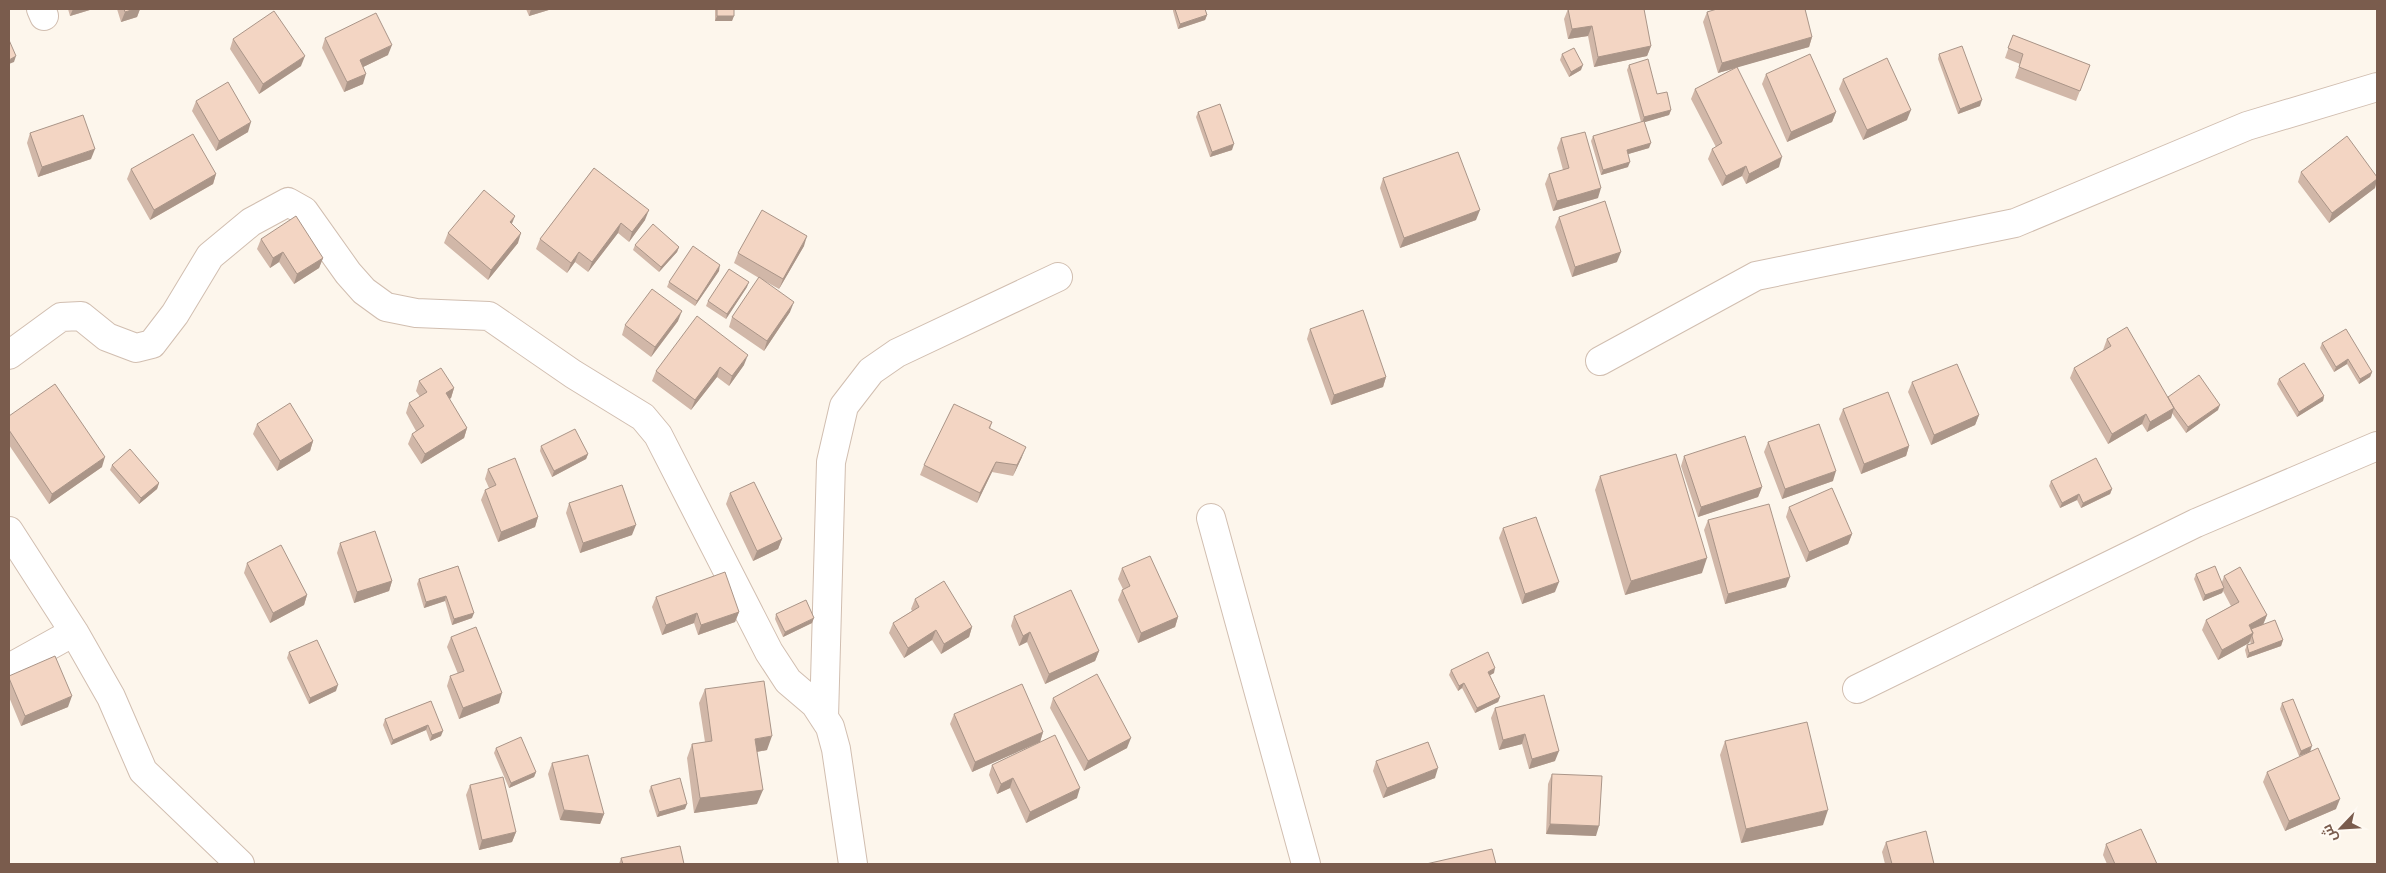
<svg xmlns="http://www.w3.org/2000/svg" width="2386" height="873" viewBox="0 0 2386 873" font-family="Mulish,Cairo,sans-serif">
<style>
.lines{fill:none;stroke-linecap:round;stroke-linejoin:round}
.minor-casing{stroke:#d1beb0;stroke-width:30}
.minor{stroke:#fff;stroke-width:28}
.wall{fill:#d1b7a8}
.shaded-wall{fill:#aa9588}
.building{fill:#f3d5c3;stroke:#aa9588}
</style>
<rect width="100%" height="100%" fill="#fdf6ec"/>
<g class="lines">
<defs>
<path id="minor" d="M41,9L44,16
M9,355L61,317L81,316L107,337L136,348L152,344L175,314L210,256L251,222L288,202L304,211L348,273L364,291L386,307L416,313L489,316L573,374L643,417L658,435L769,652L788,681L815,704L830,727L836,749L853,864
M1600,361L1756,276L2015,223L2247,126L2377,87
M1211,518L1306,864
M9,531L74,632L111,697L143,771L240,864
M9,668L74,632
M1857,689L2196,523L2377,446
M824,718L831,462L844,406L871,371L897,353L1058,277"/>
</defs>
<use href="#minor" class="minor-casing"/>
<use href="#minor" class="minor"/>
</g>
<path class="wall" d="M68,9H93L70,16Z
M117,9H140L137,17L121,22Z
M526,9H552L529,16Z
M715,9H734L732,21H715Z
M1173,9H1205L1207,15L1205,20L1178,29L1173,11Z
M1568,9L1651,46L1647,56L1594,67L1588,36L1568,39L1564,19Z
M1707,12L1812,37L1809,47L1737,67L1779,167L1746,184L1742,176L1722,186L1708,159L1712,149L1716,147L1691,99L1695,89L1736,68L1718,73L1703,22Z
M2013,35L2090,65L2076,101L2015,78L2020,64L2005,58Z
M325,38L388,55L363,67V84L344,92L322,48Z
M233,39L301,66L259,94L230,49Z
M1562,54L1581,70L1569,77L1560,60Z
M1939,54L1980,106L1958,114L1938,59Z
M1629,65L1671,110L1669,115L1644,122L1649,148L1628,154V167L1601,175L1591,141L1593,136L1641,122L1627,70Z
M1766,74L1836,112L1832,122L1787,142L1762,84Z
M1843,79L1907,120L1863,140L1839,89Z
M196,101L248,132L216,151L192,111Z
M1198,112L1232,150L1210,157L1196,117Z
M30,133L91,159L38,177L27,143Z
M1561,138L1598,198L1553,211L1545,184L1549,174L1563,170L1557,148Z
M594,168L645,220L629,242L618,233L588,272L575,262L567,273L536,249L540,239Z
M131,169L216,174L213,184L150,220L127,179Z
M2301,172L2377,177V181L2375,188L2329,223L2298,182Z
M1383,178L1476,220L1400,248L1380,188Z
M1559,217L1617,262L1572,277L1555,227Z
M512,224L518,243L488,280L444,243L448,233Z
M261,239L323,258L319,268L294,284L279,262L270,268L257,249Z
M635,245L679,247L677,252L659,272L633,250Z
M804,246L779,289L763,280L790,312L764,351L729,327L732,317L759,278L734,263L738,253Z
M719,271L695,306L667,287L669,282Z
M747,287L726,319L706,306L708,301Z
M678,321L651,357L622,335L625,325Z
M1310,329L1386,377L1383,387L1331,405L1307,339Z
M2107,339L2168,397L2218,410L2186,433L2172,413L2171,418L2147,432L2142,424L2108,444L2070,378L2074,368L2104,350H2103Z
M2322,343L2372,372L2370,377L2359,384L2347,364L2334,372L2320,348Z
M744,365L729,386L717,377L691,410L652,381L656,371Z
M2279,379L2324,396L2323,401L2297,417L2277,384Z
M419,381L454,388L451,398L449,399L467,428L464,438L421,464L408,444L412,434L416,431L406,413L409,403L420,397L416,391Z
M1912,382L1979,415L1975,425L1931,445L1908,392Z
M1843,409L1909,446L1906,456L1861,474L1839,419Z
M9,416L102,467L49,504L9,445Z
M992,422L990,429L1022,457L1013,476L992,472L977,503L920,475L924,465Z
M257,424L313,441L310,451L277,471L253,434Z
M1768,442L1833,481L1782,499L1764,452Z
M541,446L588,454L586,459L552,477L540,451Z
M1684,456L1762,487L1758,497L1698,517L1681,466Z
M112,465L159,483L157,489L139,504L110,470Z
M488,469L538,517L535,527L498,542L481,500L485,490L489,488L485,479Z
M1600,476L1702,573L1625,595L1595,490Z
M2051,481L2112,489L2110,494L2081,508L2077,500L2060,508L2049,486Z
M730,493L782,539L778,549L753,561L726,504Z
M569,503L632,535L580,553L566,513Z
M1789,507L1852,534L1848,544L1806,562L1786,517Z
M1708,520L1786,587L1725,604L1704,530Z
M1503,528L1555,592L1522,604L1499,538Z
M340,543L392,581L389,591L354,603L337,553Z
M247,563L307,595L304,605L270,623L244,573Z
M458,566L472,618L452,625L445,601L424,608L417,584L419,579Z
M1122,568L1178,617L1175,627L1138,643L1118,600L1122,590L1123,589L1118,579Z
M2196,574L2222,582L2224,576L2267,615L2263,624L2283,640L2281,646L2247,658L2245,650L2247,645L2251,644L2250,641L2249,643L2218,660L2202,630L2206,620L2231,606L2223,591L2222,593L2203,601L2194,579Z
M656,597L739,612L735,622L698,635L694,623L662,635L652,607Z
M915,599L972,627L969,637L941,654L932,640L904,658L889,633L893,623L912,611L911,609Z
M776,614L812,623L783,637L775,619Z
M1014,616L1099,651L1095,661L1045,684L1027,642L1019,646L1011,626Z
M451,637L499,703L459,719L447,686L450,676L458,674L447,647Z
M289,652L336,691L309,704L287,658Z
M1451,670L1494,673L1490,675L1500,697L1498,702L1475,713L1462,688L1458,691L1449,675Z
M9,676L68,707L21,726L9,697Z
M705,689L767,750L757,752V804L694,813L687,758L692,744L705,742L699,703Z
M1544,695L1555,761L1529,769L1522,744L1499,750L1491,718L1495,708Z
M1053,698L1127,748L1084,771L1050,708Z
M431,701L441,736L430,741L426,730L391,745L383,725L385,719Z
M2282,703L2310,752L2299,756L2280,709Z
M954,714L1043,732L1040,742L972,772L950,724Z
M1725,741L1823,825L1741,843L1720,755Z
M496,748L536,772L534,777L509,788L494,753Z
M1376,761L1435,778L1383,798L1373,771Z
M552,763L604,814L600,824L560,820L548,774Z
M992,765L1077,798L1026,823L1010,788L997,794L989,775Z
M2267,772L2336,809L2285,831L2263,782Z
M1552,774L1596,836L1546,834L1548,784Z
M470,785L516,832L512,842L479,850L466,795Z
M651,786L685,809L657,817L649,791Z
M1886,842L1934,864H1885L1882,852Z
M2106,844L2157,864H2107L2103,855Z
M621,858L684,864H619Z"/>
<path class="shaded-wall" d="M73,9H93L70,16Z
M135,9H140L137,17L121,22L125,12Z
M531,9H552L529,16Z
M1207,15L1205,20L1178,29L1180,24Z
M717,16H734L732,21H715Z
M1592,26L1588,36L1568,39L1572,29Z
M1812,37L1809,47L1718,73L1722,63Z
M392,45L388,55L357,70L360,60Z
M1651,46L1647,56L1594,67L1598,57Z
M16,56L14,62L9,64V60Z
M305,56L301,66L259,94L263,84Z
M1583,65L1581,70L1569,77L1571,72Z
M366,74L363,84L344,92L347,82Z
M1982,100L1980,106L1958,114L1960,109Z
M1671,110L1669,115L1642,123L1644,117Z
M1911,110L1907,120L1863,140L1867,130Z
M1836,112L1832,122L1787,142L1791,132Z
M251,122L248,132L216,151L219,141Z
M1651,143L1649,148L1625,155L1627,150Z
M1234,144L1232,150L1210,157L1212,152Z
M95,149L91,159L38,177L42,167Z
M1782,157L1779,167L1746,184L1749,174Z
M1630,162L1628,167L1601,175L1603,170Z
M1746,166L1742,176L1722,186L1726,176Z
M216,174L213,184L150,220L154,210Z
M2377,179L2375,188L2329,223L2332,213Z
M1601,188L1598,198L1553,211L1557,201Z
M649,210L645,220L629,242L632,232Z
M1480,210L1476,220L1400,248L1404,238Z
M515,216L511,226L510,222Z
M621,223L618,233L588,272L592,262Z
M521,233L518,243L488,280L491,270Z
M807,236L804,246L779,289L783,279Z
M679,247L677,252L659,272L661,267Z
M283,252L279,262L270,268L273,258Z
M579,252L575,262L567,273L571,263Z
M1621,252L1617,262L1572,277L1575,267Z
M323,258L319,268L294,284L297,274Z
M720,265L719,271L695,306L697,301Z
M749,282L747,287L726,319L727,314Z
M794,302L790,312L764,351L767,341Z
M682,311L678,321L651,357L655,347Z
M748,355L744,365L729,386L732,376Z
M2348,359L2347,364L2334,372L2336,367Z
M720,367L717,377L691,410L695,400Z
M2372,372L2370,377L2359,384L2360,379Z
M1386,377L1383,387L1331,405L1334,395Z
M454,388L451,398L442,404L446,393Z
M2324,396L2323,401L2297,417L2299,412Z
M2220,405L2218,410L2186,433L2188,427Z
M2174,408L2171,418L2147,432L2150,422Z
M2146,414L2142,424L2108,444L2112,434Z
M1979,415L1975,425L1931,445L1934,435Z
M467,428L464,438L421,464L425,454Z
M313,441L310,451L277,471L280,461Z
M1909,446L1906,456L1861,474L1864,464Z
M1026,447L1022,457L1013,476L1017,465Z
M588,454L586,459L552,477L554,471Z
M105,457L102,467L49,504L52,494Z
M996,462L992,472L977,503L980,493Z
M1836,471L1833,481L1782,499L1785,489Z
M159,483L157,489L139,504L141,498Z
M1762,487L1758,497L1698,517L1701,507Z
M2112,489L2110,494L2081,508L2083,503Z
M2079,494L2077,500L2060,508L2062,503Z
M538,517L535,527L498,542L501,532Z
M636,525L632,535L580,553L583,543Z
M1852,534L1848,544L1806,562L1809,552Z
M782,539L778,549L753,561L757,551Z
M1707,558L1702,573L1625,595L1631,581Z
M1790,577L1786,587L1725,604L1728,594Z
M392,581L389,591L354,603L357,592Z
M1559,582L1555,592L1522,604L1525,594Z
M2224,588L2222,593L2203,601L2205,595Z
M307,595L304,605L270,623L273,613Z
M446,596L445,601L424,608L426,602Z
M739,612L735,622L698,635L701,625Z
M474,613L472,618L452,625L454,619Z
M697,613L694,623L662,635L666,625Z
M2267,615L2263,625L2251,632L2249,625Z
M1178,617L1175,627L1138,643L1141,633Z
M814,618L812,623L783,637L785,632Z
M972,627L969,637L941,654L944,644Z
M936,630L932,640L904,658L908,648Z
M1030,632L1027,642L1019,646L1023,636Z
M2253,633L2249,643L2218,660L2222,650Z
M2283,640L2281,646L2247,658L2249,653Z
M1099,651L1095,661L1045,684L1049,674Z
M1495,668L1494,673L1487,677L1488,672Z
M1464,683L1462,688L1458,691L1459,686Z
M338,685L336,691L309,704L310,698Z
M502,693L499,703L459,719L463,708Z
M72,696L68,707L21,726L25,716Z
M1500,697L1498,702L1475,713L1477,708Z
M428,725L426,730L391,745L393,740Z
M443,731L441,736L430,741L432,735Z
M1043,732L1040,742L972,772L975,762Z
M1525,734L1522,744L1499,750L1503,740Z
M772,736L767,750L750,753L755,739Z
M1131,738L1127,748L1084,771L1088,761Z
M2312,746L2310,752L2299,756L2301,751Z
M1559,751L1555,761L1529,769L1532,759Z
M1438,768L1435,778L1383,798L1387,788Z
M536,772L534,777L509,788L511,783Z
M1013,778L1010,788L997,794L1001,784Z
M1080,788L1077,798L1026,823L1030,812Z
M763,790L757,804L694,813L700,798Z
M2340,799L2336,809L2285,831L2289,821Z
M687,804L685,809L657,817L659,812Z
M564,810L604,814L600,824L560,820Z
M1828,810L1823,825L1741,843L1746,829Z
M1550,824L1599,826L1596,836L1546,834Z
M516,832L512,842L479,850L482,840Z"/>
<path class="building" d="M124,9H135L125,12Z
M717,9H734V16H717Z
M1175,9H1205L1207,15L1180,24Z
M1568,9H1644L1651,46L1598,57L1592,26L1572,29Z
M1717,9H1805L1812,37L1722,63L1707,12Z
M274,11L305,56L263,84L233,39Z
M376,13L392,45L360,60L366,74L347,82L325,38Z
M2013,35L2090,65L2080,91L2019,67L2023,54L2008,48Z
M9,40L16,56L9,60Z
M1962,46L1982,100L1960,109L1939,54Z
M1574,48L1583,65L1571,72L1562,54Z
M1810,54L1836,112L1791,132L1766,74Z
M1887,58L1911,110L1867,130L1843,79Z
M1648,59L1657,94L1667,92L1671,110L1644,117L1629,65Z
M1737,67L1782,157L1749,174L1746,166L1726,176L1712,149L1722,143L1695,89Z
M228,82L251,122L219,141L196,101Z
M1220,104L1234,144L1212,152L1198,112Z
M83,115L95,149L42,167L30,133Z
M1644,121L1651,143L1627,150L1630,162L1603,170L1593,136Z
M1585,132L1601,188L1557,201L1549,174L1569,168L1561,138Z
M193,134L216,174L154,210L131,169Z
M2347,136L2377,177V179L2332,213L2301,172Z
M1458,152L1480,210L1404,238L1383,178Z
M594,168L649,210L632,232L621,223L592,262L579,252L571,263L540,239Z
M484,190L515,216L510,222L521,233L491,270L448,233Z
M1605,201L1621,252L1575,267L1559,217Z
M762,210L807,236L783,279L738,253Z
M296,216L323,258L297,274L283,252L273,258L261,239Z
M653,224L679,247L661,267L635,245Z
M693,246L720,265L697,301L669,282Z
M729,269L749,282L727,314L708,301Z
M759,277L794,302L767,341L732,317Z
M652,289L682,311L655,347L625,325Z
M1363,310L1386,377L1334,395L1310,329Z
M697,316L748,355L732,376L720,367L695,400L656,371Z
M2127,327L2174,408L2150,422L2146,414L2112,434L2074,368L2111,346L2107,339Z
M2346,329L2372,372L2360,379L2348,359L2336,367L2322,343Z
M2304,363L2324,396L2299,412L2279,379Z
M1957,364L1979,415L1934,435L1912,382Z
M441,368L454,388L446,393L467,428L425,454L412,434L424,426L409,403L427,392L419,381Z
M2199,375L2220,405L2188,427L2174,408L2168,397Z
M55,384L105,457L52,494L9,430V416Z
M1888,392L1909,446L1864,464L1843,409Z
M290,403L313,441L280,461L257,424Z
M954,404L992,422L989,428L1026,447L1017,465L996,462L980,493L924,465Z
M1819,424L1836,471L1785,489L1768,442Z
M575,429L588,454L554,471L541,446Z
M1745,436L1762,487L1701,507L1684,456Z
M130,449L159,483L141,498L112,465Z
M1676,454L1707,558L1631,581L1600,476Z
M515,458L538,517L501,532L485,490L496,485L488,469Z
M2096,458L2112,489L2083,503L2079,494L2062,503L2051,481Z
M754,482L782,539L757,551L730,493Z
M622,485L636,525L583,543L569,503Z
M1832,488L1852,534L1809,552L1789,507Z
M1769,504L1790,577L1728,594L1708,520Z
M1536,517L1559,582L1525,594L1503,528Z
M375,531L392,581L357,592L340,543Z
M281,545L307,595L273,613L247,563Z
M1150,556L1178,617L1141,633L1122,590L1130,586L1122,568Z
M458,566L474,613L454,619L446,596L426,602L419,579Z
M2215,566L2224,588L2205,595L2196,574Z
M2240,567L2267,615L2249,625L2253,633L2222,650L2206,620L2239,602L2224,576Z
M725,572L739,612L701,625L697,613L666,625L656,597Z
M944,581L972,627L944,644L936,630L908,648L893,623L919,607L915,599Z
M1071,590L1099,651L1049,674L1030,632L1023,636L1014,616Z
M806,600L814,618L785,632L776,614Z
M2275,620L2283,640L2249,653L2247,645L2254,643L2252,636L2253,633L2251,629Z
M476,627L502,693L463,708L450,676L464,671L451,637Z
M317,640L338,685L310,698L289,652Z
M1488,652L1495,668L1488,672L1500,697L1477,708L1464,683L1459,686L1451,670Z
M55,656L72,696L25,716L9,678V676Z
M1097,674L1131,738L1088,761L1053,698Z
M764,681L772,736L755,739L763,790L700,798L692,744L712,741L705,689Z
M1022,684L1043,732L975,762L954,714Z
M1544,695L1559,751L1532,759L1525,734L1503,740L1495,708Z
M2293,699L2312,746L2301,751L2282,703Z
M431,701L443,731L432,735L428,725L393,740L385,719Z
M1807,722L1828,810L1746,829L1725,741Z
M1055,735L1080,788L1030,812L1013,778L1001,784L992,765Z
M521,737L536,772L511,783L496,748Z
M1428,742L1438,768L1387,788L1376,761Z
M2318,748L2340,799L2289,821L2267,772Z
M588,755L604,814L564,810L552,763Z
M1552,774L1602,776L1599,826L1550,824Z
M503,777L516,832L482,840L470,785Z
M680,778L687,804L659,812L651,786Z
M2141,829L2157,864H2115L2106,844Z
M1926,831L1934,864H1892L1886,842Z
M680,846L684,864H623L621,858Z
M1492,849L1496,864H1426Z"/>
<rect width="2386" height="873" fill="none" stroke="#7a5c4d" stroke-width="20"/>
<g transform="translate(2341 828) rotate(245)" stroke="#fffaf3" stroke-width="4" paint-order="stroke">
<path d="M0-4L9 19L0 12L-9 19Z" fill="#7a5c4d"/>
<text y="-8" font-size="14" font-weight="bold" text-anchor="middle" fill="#7a5c4d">ش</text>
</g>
</svg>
